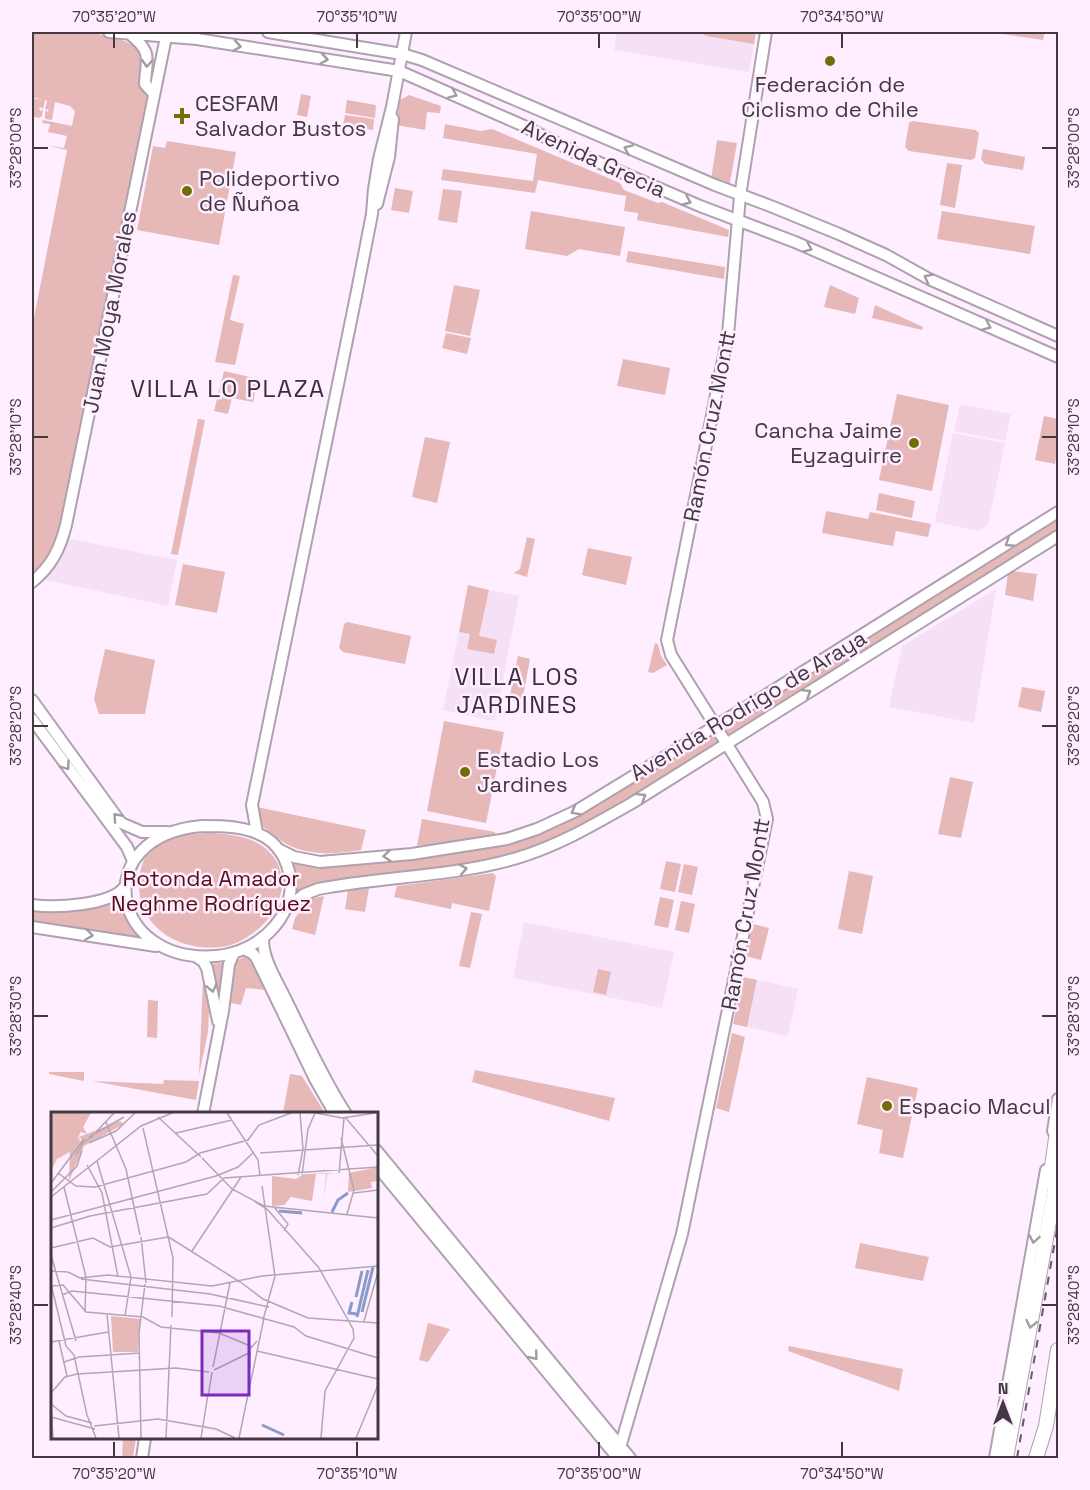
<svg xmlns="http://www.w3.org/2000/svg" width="1090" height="1490" viewBox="0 0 1090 1490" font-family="'Space Grotesk',sans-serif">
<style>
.built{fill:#f5e0f6}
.green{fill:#e6b8b7}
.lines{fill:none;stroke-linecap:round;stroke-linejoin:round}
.secondary-casing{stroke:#afa1b0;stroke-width:14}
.primary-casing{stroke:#afa1b0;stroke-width:14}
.highway-casing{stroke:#afa1b0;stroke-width:16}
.secondary{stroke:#fff;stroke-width:10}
.primary{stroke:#fff;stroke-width:10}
.highway{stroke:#fff;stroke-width:14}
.rail{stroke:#635a63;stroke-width:2;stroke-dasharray:8 8;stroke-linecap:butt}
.oneway{stroke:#a09ca0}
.ticks{fill:none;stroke:#413a41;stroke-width:2}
.poi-dot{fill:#746c06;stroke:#feeeff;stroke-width:2}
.labels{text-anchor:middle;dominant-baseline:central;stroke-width:5;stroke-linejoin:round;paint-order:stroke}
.poi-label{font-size:22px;fill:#413a41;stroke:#feeeff;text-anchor:start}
.street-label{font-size:22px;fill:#413a41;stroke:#feeeff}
.park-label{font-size:22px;fill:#540e16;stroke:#feeeff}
.neighbourhood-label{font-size:24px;letter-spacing:1.5px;fill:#3a2e3b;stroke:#feeeff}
.inset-river{fill:none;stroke:#899bc9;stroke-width:3}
.inset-road{fill:none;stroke:#b2a6b3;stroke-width:1.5}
.view{fill:#7b2cbf;fill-opacity:0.15;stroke:#7b2cbf;stroke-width:3}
.inset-edge{fill:none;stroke:#413a41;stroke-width:3}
.neatline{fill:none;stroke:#413a41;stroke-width:2}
.ticks-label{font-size:15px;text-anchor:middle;fill:#413a41}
</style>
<rect width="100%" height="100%" fill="#feeeff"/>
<path class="built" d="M617,32H700L706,36L754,44L749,72L614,50Z
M960,404L1011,414L1005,441L954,431Z
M953,433L1005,443L988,525L979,531L935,522Z
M65,538L177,560L168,606L41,579Z
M996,589L974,723L889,707L902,646Z
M489,590L519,596L495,721L443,710L459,632L479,636Z
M524,922L674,952L662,1008L513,978Z
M757,980L798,989L788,1036L747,1027Z"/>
<path class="green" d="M32,32C63,32 120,28 142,53L141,86L148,96L62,527L50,559L32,579V328L67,150L46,145L64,148L67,136L48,132L50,124L42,123L43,120L72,126L75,111L70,106L55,102L52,120L45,119V110L47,112L49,110L45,109L47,101L45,100L43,109L41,107L39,108L40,111L43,110L42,116L39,118L32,116V98L44,100L32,97Z
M700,32H756L754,44L706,36Z
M990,32H1045L1043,40Z
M301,94L311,96L307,117L297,115Z
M409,95L441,106L440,113L427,112L425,130L396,125L400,100Z
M347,100L376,105L375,118L345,113Z
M345,115L374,119L373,130L343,126Z
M912,121L976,130L979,133L975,158L971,160L909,151L905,147L909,123Z
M445,124L481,131L492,129L620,183L624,190L658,203L662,202L729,230L728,237L637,220L638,213L624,211L626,196L538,180L535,193L441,180L443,169L533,181L537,154L443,138Z
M717,140L737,143L729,188L711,180Z
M167,141L236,152L219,245L137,230L153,146L165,148Z
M983,149L1025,157L1023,170L985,164L981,159Z
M947,163L962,165L955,208L940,205Z
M395,188L413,191L409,213L391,210Z
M443,189L462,191L457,223L438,220Z
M531,211L625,227L620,256L579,249L567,256L525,249Z
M942,211L1035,226L1030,254L937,239Z
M628,251L725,267L724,279L626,262Z
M233,275L240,276L230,320L244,324L235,365L215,362Z
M454,285L480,290L470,336L445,331Z
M830,285L859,298L855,314L824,307Z
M875,305L923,327L922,330L872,318Z
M446,333L471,338L467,354L442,348Z
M623,359L670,368L665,395L617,386Z
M224,371L258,379L253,402L232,398L228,414L214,411Z
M897,394L949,405L932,491L879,480Z
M1044,416L1058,419V446L1055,464L1035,460Z
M198,419L205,420L178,555L171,554Z
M425,437L450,442L437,503L412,497Z
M879,493L915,501L912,518L876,510Z
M826,511L868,519L870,512L931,524L928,537L896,531L893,546L822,533Z
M1058,513V533L631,801L549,843L503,858L384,877L291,901L288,858L413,859L488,848L516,841Z
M527,537L535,539L527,577L514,573L520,569Z
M588,548L632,557L626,585L582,575Z
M183,564L225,572L217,613L175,605Z
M1011,571L1037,574L1033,601L1005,595L1008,573Z
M468,585L489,590L479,636L497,640L494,654L467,649L470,634L459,632Z
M347,622L411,636L405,664L343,652L339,648L344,624Z
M655,643L658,644L661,656L667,665L653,673L648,672Z
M105,649L155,660L145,714H99L94,699Z
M518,656L530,659L522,702L509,700Z
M1022,687L1045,691L1041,712L1018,707Z
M444,721L504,732L486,823L427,811Z
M950,777L973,782L961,838L938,834Z
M257,807L366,830L361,850C328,855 299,857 272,834C269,831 264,828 261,825C258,820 258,812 257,807Z
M422,819L495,832L494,837L417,846Z
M208,833C226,834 245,835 261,845C296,869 283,912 253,933C243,940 233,946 220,947C175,952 132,923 140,873C142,865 144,855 152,849C167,836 189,834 208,833Z
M666,861L681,864L675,892L660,889Z
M684,864L698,867L692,895L678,892Z
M849,871L873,876L862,934L838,929Z
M493,873L496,876L489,911L452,903L451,909L394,897L397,886Z
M369,888L365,912L345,909L348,890Z
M122,896L132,924L147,943L32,924V911C53,914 105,910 122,896Z
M324,896L315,935L292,929L295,918L310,899Z
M660,897L674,900L668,928L654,925Z
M681,901L695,904L689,933L675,930Z
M471,912L482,914L470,968L459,966Z
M753,924L769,928L761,960L745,956Z
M244,957L251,959L266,990L246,988L241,1005L231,1003L234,962Z
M220,963L225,964L219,1018L211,967L212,964Z
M598,969L611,972L606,995L593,992Z
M743,977L757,980L747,1027L733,1024Z
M203,980L209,1011L208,1032L199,1075Z
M148,1000L158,1001L157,1038L147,1037Z
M732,1033L745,1037L729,1112L716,1108Z
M475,1070L615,1098L609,1121L472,1082Z
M49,1072H84V1081L49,1074Z
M290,1074L302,1076L325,1113H283Z
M867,1077L918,1088L903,1158L879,1153L883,1130L857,1124Z
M164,1080L199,1081L196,1100L92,1081L163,1084Z
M860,1243L929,1257L923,1281L855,1268Z
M428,1323L450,1329L428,1362L419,1360Z
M789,1346L903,1369L899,1391L788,1351Z
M123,1438H136L133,1458H122Z"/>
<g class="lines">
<defs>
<path id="secondary" d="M377,204L389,157L393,119
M32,582C51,567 60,549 66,525L167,32
M32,700L121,823L142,832H167
M32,719L127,847L133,861
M202,826C223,826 246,826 265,837C275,843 283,854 287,865C304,911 260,953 216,956C110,965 87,836 202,826Z
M257,833L252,805L356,296L372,214L374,189L379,159L392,107L406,32
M278,849L294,857L320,862L412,854L507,839L537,829L576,811L763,697L1058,512
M32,905C54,908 114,906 126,885
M286,909L303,895L318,889C384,876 453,877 517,858C558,846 595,824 632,803L1058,536
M32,927L156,946
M263,937C262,960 278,982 287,1002C306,1040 323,1079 346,1114
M244,949L252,953L256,957L315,1079L335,1114
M195,956L203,961L207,968L218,1021
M203,1114L223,1011L229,964L234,953
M376,1150L630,1458
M376,1165L618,1458
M142,1458L145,1438
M617,1458L682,1234L767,819L763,802L671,655L667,640L728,335L740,196L766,32"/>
<path id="primary" d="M109,32L197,39L399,71L524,126L572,151L700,206L795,242L1058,357
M268,32L402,54L422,60L715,185L773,207L839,234L886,255L929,279L1058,336
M131,35C153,53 146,59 145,84L154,94
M1053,1131L1058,1099
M995,1458L1046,1170"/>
<path id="highway" d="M1050,1181L1058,1124
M1006,1458L1058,1172
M1036,1458L1046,1426L1058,1350"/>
</defs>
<use href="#secondary" class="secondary-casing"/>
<use href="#primary" class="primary-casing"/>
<use href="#highway" class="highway-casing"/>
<use href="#secondary" class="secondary"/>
<use href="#primary" class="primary"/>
<use href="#highway" class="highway"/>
<path class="rail" d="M1017,1458L1058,1224"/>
</g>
<defs><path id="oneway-chevron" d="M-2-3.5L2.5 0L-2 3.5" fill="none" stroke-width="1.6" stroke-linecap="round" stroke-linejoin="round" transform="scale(1.5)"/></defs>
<g class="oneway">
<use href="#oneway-chevron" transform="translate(237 46) rotate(9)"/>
<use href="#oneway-chevron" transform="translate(324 59) rotate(9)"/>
<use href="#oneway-chevron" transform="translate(147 63) rotate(93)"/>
<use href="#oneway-chevron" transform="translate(453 94) rotate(24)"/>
<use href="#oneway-chevron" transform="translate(628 149) rotate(-157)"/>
<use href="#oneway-chevron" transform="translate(687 201) rotate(23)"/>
<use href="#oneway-chevron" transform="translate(808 248) rotate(24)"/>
<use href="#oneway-chevron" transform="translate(928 278) rotate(-153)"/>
<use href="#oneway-chevron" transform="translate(987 326) rotate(23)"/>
<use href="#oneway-chevron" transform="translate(1009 543) rotate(147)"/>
<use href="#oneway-chevron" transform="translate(807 693) rotate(-32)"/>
<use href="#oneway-chevron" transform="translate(66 766) rotate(54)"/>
<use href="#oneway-chevron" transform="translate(642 797) rotate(-32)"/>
<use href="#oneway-chevron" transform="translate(575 811) rotate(151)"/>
<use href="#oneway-chevron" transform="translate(117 817) rotate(-132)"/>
<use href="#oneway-chevron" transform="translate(387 856) rotate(175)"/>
<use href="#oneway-chevron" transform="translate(463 869) rotate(-10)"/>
<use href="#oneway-chevron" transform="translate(89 935) rotate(8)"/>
<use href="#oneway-chevron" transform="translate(212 988) rotate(78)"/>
<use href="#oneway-chevron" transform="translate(1034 1239) rotate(100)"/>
<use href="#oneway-chevron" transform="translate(1031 1324) rotate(101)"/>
<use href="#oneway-chevron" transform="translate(534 1356) rotate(51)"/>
</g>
<path class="ticks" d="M114,33V48M357,33V48M599,33V48M842,33V48M33,148H48M1042,148H1057M33,437H48M1042,437H1057M33,726H48M1042,726H1057M33,1016H48M1042,1016H1057M33,1305H48M1042,1305H1057M114,1442V1457M357,1442V1457M599,1442V1457M842,1442V1457"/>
<g class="poi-dot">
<circle cx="830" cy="61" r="6"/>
<path d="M179 107h6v6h6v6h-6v6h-6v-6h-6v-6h6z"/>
<circle cx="187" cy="191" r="6"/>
<circle cx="914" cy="443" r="6"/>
<circle cx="465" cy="772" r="6"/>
<circle cx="887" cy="1106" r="6"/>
</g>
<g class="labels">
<g class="poi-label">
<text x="830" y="84" text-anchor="middle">Federación de<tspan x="830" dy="25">Ciclismo de Chile</tspan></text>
<text x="195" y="103">CESFAM<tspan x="195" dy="25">Salvador Bustos</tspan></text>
<text x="199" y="178">Polideportivo<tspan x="199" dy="25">de Ñuñoa</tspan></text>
<text x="902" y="430" text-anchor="end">Cancha Jaime<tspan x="902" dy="25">Eyzaguirre</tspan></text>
<text x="477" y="759">Estadio Los<tspan x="477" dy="25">Jardines</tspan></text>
<text x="899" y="1106">Espacio Macul</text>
</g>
<g class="street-label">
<text transform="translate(594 158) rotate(25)">Avenida Grecia</text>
<text transform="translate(109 312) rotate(-79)">Juan Moya Morales</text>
<text transform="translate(709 426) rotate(-79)">Ramón Cruz Montt</text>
<text transform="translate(748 705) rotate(-31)">Avenida Rodrigo de Araya</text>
<text transform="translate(745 914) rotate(-80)">Ramón Cruz Montt</text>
</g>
<g class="park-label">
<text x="211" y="878">Rotonda Amador<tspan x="211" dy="25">Neghme Rodríguez</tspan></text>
</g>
<g class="neighbourhood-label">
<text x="228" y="388">VILLA LO PLAZA</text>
<text x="517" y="676">VILLA LOS<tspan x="517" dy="28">JARDINES</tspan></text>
</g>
</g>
<g transform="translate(51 1112)">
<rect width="327" height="327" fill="#feeeff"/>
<path d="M0,1H40L32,15L36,22L30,20L27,25L29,30L31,26L28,27V25L69,9L73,12L33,34L18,69L19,40L6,47L0,59ZM327,55V69L320,70L321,76L297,80L298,61ZM285,61L276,62L273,88L275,62H265L261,89L240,85L233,93L221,94V64L245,67L253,62ZM60,204L89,207L87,240H62Z" fill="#e6b8b7"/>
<path class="inset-river" d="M228,99L251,101M281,100L287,88L297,81M305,185L311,159M301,190L298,201L306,202M311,200L322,155M306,205L317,158M211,313L233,323"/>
<path class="inset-road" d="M176,1L207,48L209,64M265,1L291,6L324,1M107,5L150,45M294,5L327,44M55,10L75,57L89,123M92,16L122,146L121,205M45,20L63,1M125,21L181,8M38,25L73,5M290,26L303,78L296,102M38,31L65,19L84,1M209,41L327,33M25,43L32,31L42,24M151,46L181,77L213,94L327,106M46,49L80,165L74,204M36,53L51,81L67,165M7,61L25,74L44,75L135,50L149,41L197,28L208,13L240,1M288,61L293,6M247,63L252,37L249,1M251,63L257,17L264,1M0,71L33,27M211,74L224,164L212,208M13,75L35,165L34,200M0,80L26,54L31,38M303,81L327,78M0,85L90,14L121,1M203,89L216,97L268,156L302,217L303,226L274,279L270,326M223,95L237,112L233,119M0,108L165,64L187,55L203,40M0,116L39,104L156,82L173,66L327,55M116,124L189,170M90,125L95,171M0,136L42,126L59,135L117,125M141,139L190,65M0,143L25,229M0,159L17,160L29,166L57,163L161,174L211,164L327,154M30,167L159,182L218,195M188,169L212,187L257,206L327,211M0,172L15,234L23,243L36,303L45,326M0,174L12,173L35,200L92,205L110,215L168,221L202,235M11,183L21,179L168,194L243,215L255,224L327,246M56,202L68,326M313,209L327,160M8,229L16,264M0,230L57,220M206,239L327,267M13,250L28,245L89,241M162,255L179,171M199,257V237L206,229M163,258L200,240M0,281L14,265L26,262L125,256L158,260M157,285L161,260M0,292L15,304L41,311M0,294L2,326M0,305L44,317M43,314L107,307L165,317L184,326M90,326L88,221L94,172M115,326L120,213M150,326L157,282M188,326L213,206M305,326L327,273"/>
<path class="view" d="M151,219H198V283H151Z"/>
<rect width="327" height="327" class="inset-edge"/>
</g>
<rect width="1090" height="1490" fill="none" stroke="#feeeff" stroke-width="66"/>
<g transform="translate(1003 1403)" stroke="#feeeff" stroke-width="4.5" paint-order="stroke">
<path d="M0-4.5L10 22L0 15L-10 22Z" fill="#413a41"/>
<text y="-9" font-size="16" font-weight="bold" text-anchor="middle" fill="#413a41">N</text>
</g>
<rect x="33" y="33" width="1024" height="1424" class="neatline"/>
<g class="ticks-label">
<text x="114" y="22">70°35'20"W</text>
<text x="357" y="22">70°35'10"W</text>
<text x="599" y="22">70°35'00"W</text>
<text x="842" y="22">70°34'50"W</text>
<text transform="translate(16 148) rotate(-90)" y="5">33°28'00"S</text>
<text transform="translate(1074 148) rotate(-90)" y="5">33°28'00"S</text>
<text transform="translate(16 437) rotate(-90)" y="5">33°28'10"S</text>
<text transform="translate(1074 437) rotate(-90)" y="5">33°28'10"S</text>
<text transform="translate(16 726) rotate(-90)" y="5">33°28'20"S</text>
<text transform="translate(1074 726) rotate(-90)" y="5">33°28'20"S</text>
<text transform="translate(16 1016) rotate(-90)" y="5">33°28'30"S</text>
<text transform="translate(1074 1016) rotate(-90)" y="5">33°28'30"S</text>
<text transform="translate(16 1305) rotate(-90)" y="5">33°28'40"S</text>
<text transform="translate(1074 1305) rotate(-90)" y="5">33°28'40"S</text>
<text x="114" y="1479">70°35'20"W</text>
<text x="357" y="1479">70°35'10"W</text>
<text x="599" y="1479">70°35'00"W</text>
<text x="842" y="1479">70°34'50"W</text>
</g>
</svg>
